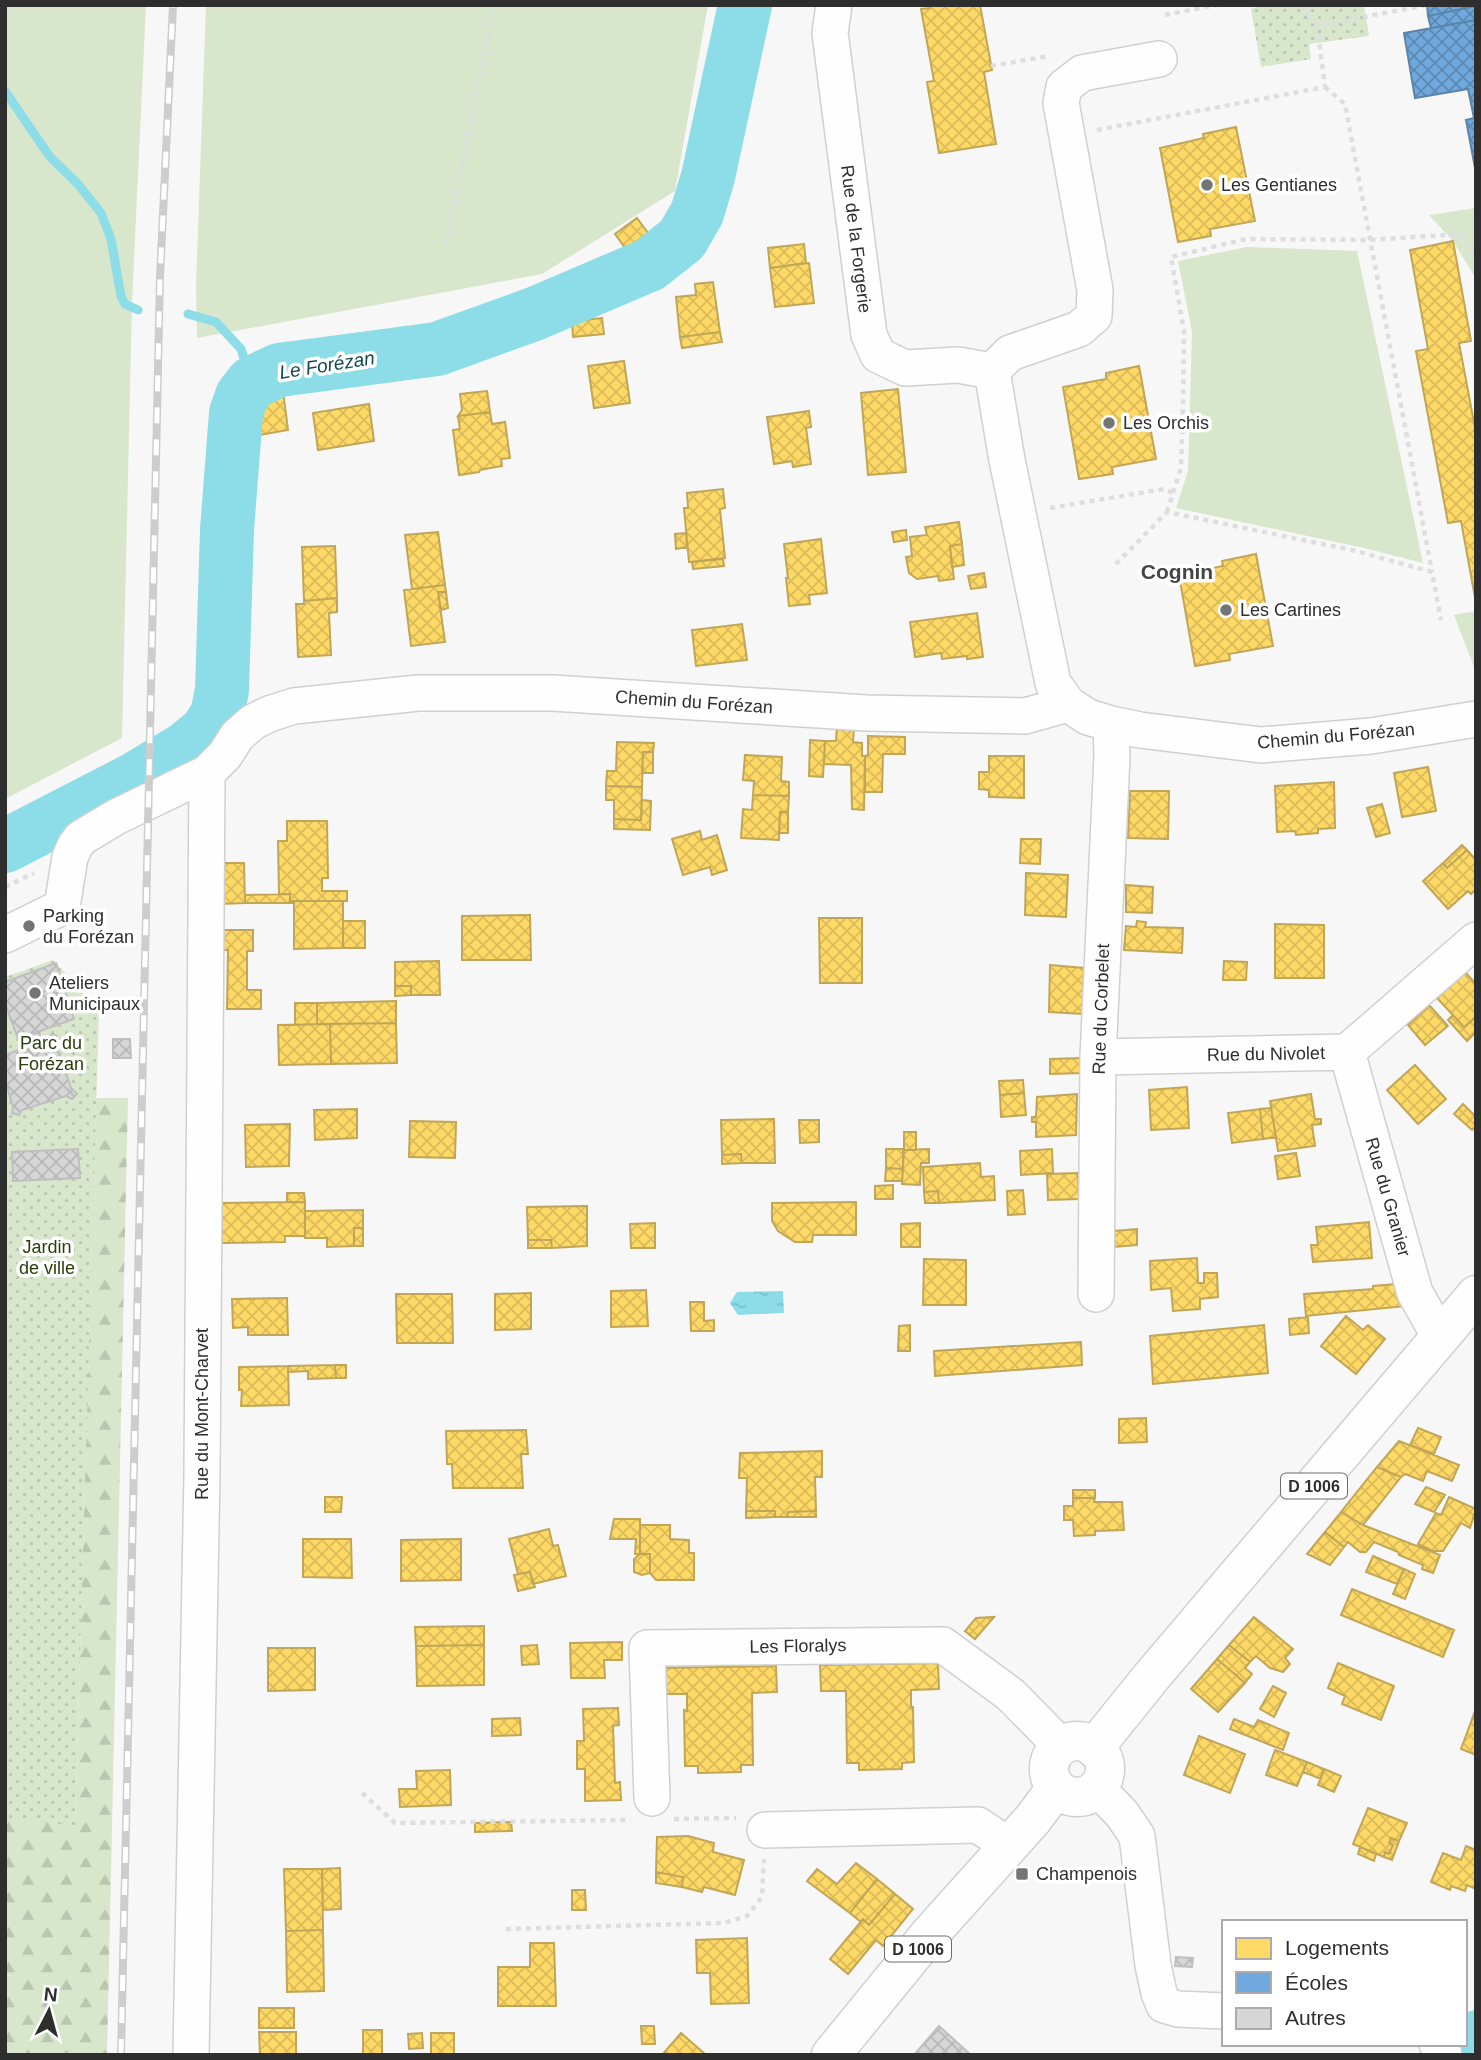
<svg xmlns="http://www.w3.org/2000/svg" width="1481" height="2060" viewBox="0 0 1481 2060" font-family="Arial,sans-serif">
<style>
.green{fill:#d8e6cb}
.forest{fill:url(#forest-firs)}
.park{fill:url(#park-dots)}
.water{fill:url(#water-ripples)}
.homes{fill:url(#homes-cross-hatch);stroke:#c0a656;stroke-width:2}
.schools{fill:url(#schools-cross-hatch);stroke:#5c83a8;stroke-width:2}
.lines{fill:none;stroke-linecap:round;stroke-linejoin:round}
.stream{stroke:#8cdde7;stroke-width:9}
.canal{stroke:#8cdde7;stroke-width:32}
.river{stroke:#8cdde7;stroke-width:54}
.building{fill:url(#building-cross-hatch);stroke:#bfbfc0;stroke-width:2}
.street-casing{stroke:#d0d0d0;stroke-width:38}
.primary-casing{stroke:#d0d0d0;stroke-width:41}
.path{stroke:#dededf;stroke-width:4.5;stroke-dasharray:5 5;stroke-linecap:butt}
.street{stroke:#fefefe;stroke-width:35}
.primary{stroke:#fefefe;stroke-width:38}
.rail-casing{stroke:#cdcdcd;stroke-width:8}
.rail{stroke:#fff;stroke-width:5;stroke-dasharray:16;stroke-linecap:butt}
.poi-dot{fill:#747475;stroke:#fff;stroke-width:2.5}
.labels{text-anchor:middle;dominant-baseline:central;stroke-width:7;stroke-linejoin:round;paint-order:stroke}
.shield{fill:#fff;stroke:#6d6d6d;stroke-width:2}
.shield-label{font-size:16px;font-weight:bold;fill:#2e2e2f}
.poi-label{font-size:18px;fill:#2e2e2f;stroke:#fff;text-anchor:start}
.street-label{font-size:18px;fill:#2e2e2f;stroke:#fff}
.park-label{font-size:18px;fill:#293f0a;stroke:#fff}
.water-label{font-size:19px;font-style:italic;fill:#13484d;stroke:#fff}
.quarter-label{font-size:21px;font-weight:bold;fill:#454547;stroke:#fff}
</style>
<defs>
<pattern id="forest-firs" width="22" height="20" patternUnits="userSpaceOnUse" patternTransform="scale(1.75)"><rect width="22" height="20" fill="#d8e6cb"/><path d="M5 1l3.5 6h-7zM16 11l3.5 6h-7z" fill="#bac6af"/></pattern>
<pattern id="park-dots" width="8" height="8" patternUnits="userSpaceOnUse" patternTransform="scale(1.75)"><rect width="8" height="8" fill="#d8e6cb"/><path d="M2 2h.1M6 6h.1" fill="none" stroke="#bac6af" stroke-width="1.8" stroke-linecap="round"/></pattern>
<pattern id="water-ripples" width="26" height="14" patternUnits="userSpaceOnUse" patternTransform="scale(1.75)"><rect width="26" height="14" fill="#8cdde7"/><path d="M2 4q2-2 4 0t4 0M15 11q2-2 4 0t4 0" fill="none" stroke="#79bec6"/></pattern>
<pattern id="homes-cross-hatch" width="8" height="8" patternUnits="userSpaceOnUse" patternTransform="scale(1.75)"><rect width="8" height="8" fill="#ffd966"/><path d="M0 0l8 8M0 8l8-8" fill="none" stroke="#dbbb59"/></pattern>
<pattern id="schools-cross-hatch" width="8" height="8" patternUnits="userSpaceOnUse" patternTransform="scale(1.75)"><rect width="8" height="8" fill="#6fa8dc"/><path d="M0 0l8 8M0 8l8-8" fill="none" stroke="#5c89b3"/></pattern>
<pattern id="building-cross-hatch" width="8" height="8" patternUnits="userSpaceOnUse" patternTransform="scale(1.75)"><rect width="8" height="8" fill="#d6d6d7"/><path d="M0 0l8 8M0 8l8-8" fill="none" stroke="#b8b8b9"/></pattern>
</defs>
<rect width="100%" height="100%" fill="#f7f7f7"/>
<path class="green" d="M5,5H146L132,302L122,738L5,799Z
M206,5H708L675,191L542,274L197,338L196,287Z
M1476,208V279L1453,241L1429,215Z
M1247,247L1357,251L1423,563L1364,548L1176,508L1188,471L1192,332L1178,261Z
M1476,611V672L1454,615Z"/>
<path class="forest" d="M96,1098H128L107,2055H5V1813L75,1826Z"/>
<path class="park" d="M1262,5H1364L1369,36L1309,44L1311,59L1261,67L1251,9Z
M53,960L99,1010L75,1826L5,1818V977Z"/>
<path class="water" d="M783,1291L784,1313L738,1315L730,1303L737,1292Z"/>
<path class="homes" d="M930,5H980L992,70L984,72L996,144L939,153L927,82L934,81L921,9L930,8Z
M1236,127L1255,221L1210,229L1211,236L1178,242L1160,148L1204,138L1203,134Z
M637,218L648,233L626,249L615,234Z
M1453,241L1471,341L1459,343L1476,433V603L1461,521L1448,523L1416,351L1428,349L1410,250Z
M804,244L806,263L770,268L768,248Z
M809,263L814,303L775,307L770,268Z
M713,282L720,332L680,337L676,297L696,295L695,284Z
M602,318L604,334L573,337L572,321Z
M720,332L722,342L682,348L680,337Z
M624,361L630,403L594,408L588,366Z
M1139,366L1156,459L1112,467L1113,474L1079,479L1063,387L1106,379V373Z
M898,389L906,472L868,475L861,393Z
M283,391L288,430L249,437L251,412L261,396Z
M487,391L490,412L458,416L462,410L460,394Z
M369,404L374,441L318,450L313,413Z
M809,411L811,427L806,428L811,464L793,467L792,461L774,464L767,417Z
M490,412L492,424L505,422L510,458L501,459L502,466L480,470L479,472L459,475L453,430L460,429L458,416Z
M723,489L725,508L720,509L725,558L689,562L684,508H688L687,493Z
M959,522L962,544L950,546L954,579L939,581L938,576L917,579L909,573L906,557L912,556L910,537L927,535L925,527Z
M906,530L907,540L894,542L892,532Z
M438,532L445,585L412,589L405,535Z
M686,533L687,547L676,549L675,534Z
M821,539L827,593L809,595L810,604L789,606L786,578H788L784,544Z
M962,544L964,565L952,567L950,546Z
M335,546L337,598L304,601L302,547Z
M1256,554L1273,646L1229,654L1230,660L1195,666L1179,575L1223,566L1222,561Z
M723,559L724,566L693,569L692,562Z
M984,573L986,587L971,589L968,576Z
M445,585L446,592H438L445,642L411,646L404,590Z
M438,592H446L448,608L441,610Z
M337,598V612L329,613L331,655L298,657L296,604H304V601Z
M977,613L983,657L967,659V656L942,659L941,653L915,657L910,622Z
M742,624L747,660L696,666L692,630Z
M837,726L854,728L853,742L862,743V756H865L864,810L852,809L851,765L824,764L825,741H836Z
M868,736L905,737V754H883L882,792H865V756L868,755Z
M810,740L825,741L823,777L809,776Z
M617,742L654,743L653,752H643L642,787L606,786L607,771H616Z
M643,752H653V773H642Z
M745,755L782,757L781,781L789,782V796L753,795L754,781L743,780Z
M989,756H1024V798L989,797V790L979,789V772H989Z
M1428,767L1436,811L1402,817L1394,773Z
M1334,782L1335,828L1318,829V833L1296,835L1295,831L1277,832L1275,786Z
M606,786L642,787L641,820L614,819V800H606Z
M1130,791H1169L1168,839L1128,838Z
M753,795L789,796L788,812H780L779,840L741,838L743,809L752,810Z
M642,800L651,801L650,830L614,829V819L641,820Z
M1382,804L1390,833L1376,837L1367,808Z
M780,812H788V833H779Z
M287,821H327L328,878H322V891H347V901H290V894H279L278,841H287Z
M700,831L702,840L717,835L727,870L712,875L710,867L683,875L672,839Z
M1021,839H1041L1040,864L1020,863Z
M1462,845L1467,850L1447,868L1443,863Z
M1467,850L1476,860V889L1471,894L1468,891L1448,909L1423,881L1443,863L1447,868Z
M219,863H244L245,903L219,904Z
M1026,873L1068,875L1066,917L1025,915Z
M1126,885L1153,887L1152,913L1126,912Z
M290,894V901H294V903H245V895Z
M294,901H343V948L294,949Z
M530,915L531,960H462V916Z
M819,918H862V983H820Z
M343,921H365V948H343Z
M1137,921L1146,922L1145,927L1183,928L1182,953L1124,950L1126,926L1136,927Z
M1275,924L1324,925V978H1275Z
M219,930H253V951H247V990H261V1009H227L228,950H219Z
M439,961L440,995H411V986H395V962Z
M1224,961L1247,962L1246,980H1223Z
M1050,965L1084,968L1083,1014L1049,1012Z
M1465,972L1476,984V1017L1464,1027L1437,998Z
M395,986H411V995L395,996Z
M396,1001V1023L317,1024V1003Z
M295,1003H317V1024L295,1025Z
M1429,1005L1448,1026L1425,1045L1408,1025Z
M1453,1015L1464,1027L1476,1017V1032L1467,1041L1448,1020Z
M396,1023L397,1063L331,1064L330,1024Z
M330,1024L331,1064L279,1065L278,1025Z
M1081,1058V1073L1050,1074V1059Z
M1415,1065L1446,1099L1418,1124L1387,1090Z
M1023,1080L1024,1093L1000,1095L999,1081Z
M1187,1087L1189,1128L1151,1130L1149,1090Z
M1024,1093L1026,1115L1001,1117L1000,1095Z
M1077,1094L1076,1135L1036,1137V1122H1032V1117H1036L1037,1097Z
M1311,1094L1315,1119H1321V1124L1312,1125L1315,1146L1278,1151L1270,1101Z
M1463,1104L1476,1117V1126L1472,1130L1454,1114Z
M1271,1108L1276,1137L1263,1139L1260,1109Z
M357,1109V1138L315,1140L314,1110Z
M1260,1109L1263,1139L1232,1143L1228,1113Z
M774,1119L775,1163H742L741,1154L722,1155L721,1120Z
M799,1120H819V1142L800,1143Z
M410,1121L456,1122L455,1158L409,1157Z
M290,1124L289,1166L246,1167L245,1125Z
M904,1132H916V1150H904Z
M886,1149H903V1169L886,1168Z
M929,1149V1163H921L920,1185L902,1184L904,1150Z
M1052,1149L1053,1173L1021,1175L1020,1151Z
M1296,1153L1300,1176L1278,1179L1275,1156Z
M741,1154L742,1163L722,1164V1155Z
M980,1163L981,1177L994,1176L995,1200L939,1203L938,1191L924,1192L923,1167Z
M886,1168L903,1169L902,1181H885Z
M1078,1173L1079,1199L1048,1200L1047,1174Z
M893,1185V1199H875V1186Z
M1023,1190L1025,1214L1008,1215L1007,1191Z
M938,1191L939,1203H925L924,1192Z
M287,1193H304L305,1202H287Z
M305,1202V1236H285V1242L222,1243V1203Z
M856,1202V1235H813L812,1242H795L778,1231L772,1221V1203Z
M587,1206V1246L552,1248L551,1240H528L527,1207Z
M363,1210V1228H354V1246L327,1247V1238H305V1211Z
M1369,1222L1372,1258L1313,1262L1311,1245H1318L1316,1227Z
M655,1223V1248H631L630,1224Z
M920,1223V1247H901V1224Z
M354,1228H363V1246H354Z
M1137,1229V1245L1113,1247L1114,1231Z
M528,1240H551L552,1248H528Z
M1197,1258L1198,1283H1204V1273H1217L1218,1297L1200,1299V1309L1173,1311L1171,1288L1151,1290L1150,1261Z
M924,1259L966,1260V1305H923Z
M1396,1284L1406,1306L1306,1316L1304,1294L1373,1289V1286Z
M646,1290L648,1326L611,1327V1291Z
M531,1293V1329L495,1330V1294Z
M396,1294H452L453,1343H397Z
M287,1298L288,1335H248V1327L233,1328L232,1299Z
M690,1302H704V1321L714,1320V1331H691Z
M1346,1316L1363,1330L1368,1325L1385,1339L1356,1374L1321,1346Z
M1308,1317L1309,1333L1290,1335L1289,1319Z
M910,1325V1351H898L899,1326Z
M1264,1325L1268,1373L1153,1384L1150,1336Z
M1081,1342L1082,1365L935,1376L934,1351Z
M335,1365H346V1378H336Z
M335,1365L336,1378L308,1379V1371L288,1372V1366Z
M288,1366L289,1405L241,1406L242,1390H239V1367Z
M1146,1418L1147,1442L1119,1443V1419Z
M1418,1428L1441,1437L1434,1454L1410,1445Z
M526,1430L528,1454H521L523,1488H453L452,1464H447L446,1431Z
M1399,1441L1459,1465L1452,1481L1427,1471L1423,1481L1405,1474L1401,1477L1377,1467Z
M822,1451V1477H815L816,1511L788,1512L787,1517H775V1511H746L747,1478H739L740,1453Z
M1377,1467L1401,1477L1363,1525L1341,1512Z
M1426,1487L1445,1495L1434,1512L1415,1504Z
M1073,1490H1095V1498H1073Z
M325,1497H342L341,1512H325Z
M1449,1497L1476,1509L1470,1528L1461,1523L1443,1551H1433L1418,1544L1436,1513L1441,1515Z
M1073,1498H1095L1094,1502H1122L1124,1530L1095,1531V1535L1074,1536L1073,1520H1064V1506H1073Z
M746,1511H775V1517L746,1518Z
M816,1511V1517H787L788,1512Z
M1341,1512L1363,1525L1440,1555L1433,1573L1422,1569L1423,1565L1399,1555L1398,1552L1374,1542L1366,1552H1360L1348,1542L1344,1547L1325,1532Z
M614,1519H640V1554H635L636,1539H610Z
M640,1525H670V1539L689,1540V1553H694V1580H656L650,1573V1554H640Z
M549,1529L553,1546L558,1545L566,1576L533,1584L530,1572L518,1574L509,1539Z
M1325,1532L1344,1547L1330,1565L1307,1554Z
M303,1539H351L352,1578L303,1577Z
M461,1539V1580L401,1581V1540Z
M640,1554H650V1573L642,1575L634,1572V1559Z
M1373,1556L1404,1569L1397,1584L1366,1572Z
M1404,1569L1415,1574L1405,1599L1393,1594Z
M530,1572L535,1587L518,1591L514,1575Z
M1352,1589L1454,1630L1443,1657L1341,1615Z
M994,1617L975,1639L965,1631L976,1618Z
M1254,1617L1293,1649L1285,1658L1290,1664L1283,1672L1270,1668L1256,1656L1250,1662L1229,1645Z
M484,1626V1645L416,1646L415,1627Z
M622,1642V1660H604L605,1678H571L570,1643Z
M484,1645V1685L417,1686L416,1646Z
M537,1645L539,1664L522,1665L521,1646Z
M1229,1645L1250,1662L1245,1668L1252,1674L1245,1683L1217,1659Z
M268,1648H315V1690L268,1691Z
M1217,1659L1245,1683L1218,1712L1191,1689Z
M938,1663L939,1689L911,1690V1707H913L914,1762L902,1763V1769L859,1770V1763H847L846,1691H821L820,1665Z
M1338,1663L1394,1686L1381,1720L1342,1704L1345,1696L1328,1688Z
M776,1666L777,1692L752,1693L753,1765H741V1772L698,1773V1766H685L684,1710L687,1711V1694H659L658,1668Z
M1273,1686L1286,1693L1274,1717L1260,1709Z
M618,1708L619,1725L613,1726L614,1754L615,1783L620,1782L621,1800L585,1801V1769H577V1741H584L583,1709Z
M1475,1711H1476V1755L1461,1749Z
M520,1718L521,1735L492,1736V1719Z
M1234,1719L1254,1727L1258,1720L1289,1733L1283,1750L1230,1729Z
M1199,1736L1245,1754L1230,1793L1184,1775Z
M1275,1750L1307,1762L1297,1786L1266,1775Z
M1307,1762L1324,1769L1321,1779L1303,1772Z
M1324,1769L1341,1776L1334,1792L1318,1785Z
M450,1770L451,1805L400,1807L399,1789H417L416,1771Z
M1368,1808L1407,1823L1399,1841L1391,1838L1389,1843L1393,1845L1389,1854L1385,1852L1384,1857L1353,1844Z
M511,1822L512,1831L475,1832V1823Z
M688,1836L714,1843L713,1852L744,1860L735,1895L704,1887L702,1892L682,1887L683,1877L656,1872L657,1837Z
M1391,1838L1399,1841L1392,1860L1384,1857L1385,1852L1389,1854L1393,1845L1389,1843Z
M1466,1846L1476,1850V1889L1467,1885L1465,1891L1451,1886L1450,1890L1431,1882L1443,1853L1461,1860Z
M1360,1847L1376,1854L1374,1861L1358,1854Z
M856,1863L877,1879L850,1913L807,1881L817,1869L837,1884Z
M340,1868L341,1909L323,1910L322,1869Z
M284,1869H322L323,1930L286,1931Z
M656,1872L683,1877L682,1887L656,1883Z
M877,1879L895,1894L869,1925L863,1919L861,1922L850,1913Z
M572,1890H585L586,1910H572Z
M895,1894L913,1909L883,1946L876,1940L848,1974L830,1959L863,1919L869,1925Z
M323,1930L324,1991L287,1992L286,1931Z
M747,1938L749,2003L711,2004L710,1973H697L696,1940Z
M530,1943H554L556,2006H498V1967H530Z
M259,2008H294V2028H259Z
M641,2026H654L655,2044H642Z
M363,2030H382V2055H363Z
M259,2032H296V2055H260Z
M422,2033L423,2048L409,2049L408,2034Z
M431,2033H454V2055H431Z
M681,2033L706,2055H662Z"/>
<path class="schools" d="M1427,5H1476V6L1428,16Z
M1476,6V20L1431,28L1428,16Z
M1476,20V168H1475L1466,120L1474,118L1468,89L1415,98L1404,33Z"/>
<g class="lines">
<path class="stream" d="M5,91L50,157L77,183L101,213L111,239L121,296L125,304L138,310
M188,314L216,322L241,349L252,383"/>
<path class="canal" d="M1467,2038L1476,2026"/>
<path class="river" d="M5,846L135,779L185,749L206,732L217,715L222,690L227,530L236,413L242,396L252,383L279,370L437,349L534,314L649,265L682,239L697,213L708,177L745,5"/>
</g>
<path class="building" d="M56,963L74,1019L18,1039L5,1003V982Z
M39,1032L41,1041H46L52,1034L57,1036L55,1042L71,1088L77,1094L72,1099L66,1096L22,1110L19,1115L12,1113L13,1107L5,1079V1055L30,1046L27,1036Z
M113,1039H130L131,1058H113Z
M78,1149L80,1178L13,1181L12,1152Z
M1176,1957L1193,1958L1192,1967L1175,1966Z
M939,2026L971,2055H914Z"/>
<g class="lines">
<defs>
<path id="street" d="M834,5L830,33L869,335L878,355L905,368L958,365L992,371L1007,460L1053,683L1068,704L1088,717L1111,724L1140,730L1261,745L1371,736L1476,719
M992,371L1010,353L1079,329L1094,316L1095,290L1061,103L1064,87L1082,73L1159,59
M5,935L62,907L70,857L75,846L81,838L116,817L207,773L225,755L237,736L253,722L269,714L294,706L418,693H553L866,713L1025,716L1068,704
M1347,1052L1415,1293L1440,1337
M1098,1057L1347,1052L1476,940
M1096,1294L1098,1057L1112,756L1111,724
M1098,1789L1122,1814L1137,1836L1153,1965L1159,1993L1164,2005L1178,2009L1224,2011
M652,1798L647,1648L943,1645L1011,1695L1061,1746
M765,1830L978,1825L1009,1846
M1437,2044L1444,2055
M191,2055L202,1474L207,773"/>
<path id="primary" d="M1049 1769a28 28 0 1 1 56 0a28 28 0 1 1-56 0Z
M1094,1748L1152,1676L1476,1295
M831,2055L929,1935L1033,1819L1056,1788"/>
</defs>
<use href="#street" class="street-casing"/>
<use href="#primary" class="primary-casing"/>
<path class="path" d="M1302,5L1317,26
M1165,15L1216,5
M991,66L1049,56
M1325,87L1345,104L1432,572
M1097,130L1325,87L1317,26L1427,5
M446,243L494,5
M1050,508L1164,489L1173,493
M1167,512L1181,468L1183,407L1184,331L1171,257L1246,239L1369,240L1460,234L1476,258
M1116,564L1167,512L1356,551L1432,572L1441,620
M5,887L34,873
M362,1793L395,1823L631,1820
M674,1819L736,1818
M506,1929L724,1923L747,1916L762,1897L764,1859"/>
<use href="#street" class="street"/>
<use href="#primary" class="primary"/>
<defs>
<path id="rail" d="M121,2055L160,277L173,5"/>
</defs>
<use href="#rail" class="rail-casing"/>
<use href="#rail" class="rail"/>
</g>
<g class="poi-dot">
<circle cx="1207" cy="185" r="7"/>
<circle cx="1109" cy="423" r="7"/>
<circle cx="1226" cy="610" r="7"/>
<circle cx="29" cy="926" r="7"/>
<circle cx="35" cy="993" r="7"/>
<rect x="1015" y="1867" width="14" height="14" rx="3.5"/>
</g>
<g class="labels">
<g class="shield">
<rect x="1281" y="1473.5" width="66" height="25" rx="5"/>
<rect x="885" y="1936.5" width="66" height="25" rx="5"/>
</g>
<g class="shield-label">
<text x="1314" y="1486">D 1006</text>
<text x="918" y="1949">D 1006</text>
</g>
<g class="poi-label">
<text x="1221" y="185">Les Gentianes</text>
<text x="1123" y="423">Les Orchis</text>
<text x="1240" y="610">Les Cartines</text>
<text x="43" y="916">Parking<tspan x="43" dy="21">du Forézan</tspan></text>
<text x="49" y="983">Ateliers<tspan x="49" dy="21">Municipaux</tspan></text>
<text x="1036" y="1874">Champenois</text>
</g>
<g class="street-label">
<text transform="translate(856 239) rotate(83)">Rue de la Forgerie</text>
<text transform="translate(694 702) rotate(4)">Chemin du Forézan</text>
<text transform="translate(1336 736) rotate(-5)">Chemin du Forézan</text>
<text transform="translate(1101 1009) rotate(-88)">Rue du Corbelet</text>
<text transform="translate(1266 1054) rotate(-1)">Rue du Nivolet</text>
<text transform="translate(1388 1197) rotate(74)">Rue du Granier</text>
<text transform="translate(202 1414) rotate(-90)">Rue du Mont-Charvet</text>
<text transform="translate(798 1646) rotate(-1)">Les Floralys</text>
</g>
<g class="park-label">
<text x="51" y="1043">Parc du<tspan x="51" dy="21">Forézan</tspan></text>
<text x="47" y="1247">Jardin<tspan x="47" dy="21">de ville</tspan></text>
</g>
<g class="water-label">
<text transform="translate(327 365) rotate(-9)">Le Forézan</text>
</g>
<g class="quarter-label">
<text x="1177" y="571">Cognin</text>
</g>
</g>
<rect width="1481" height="2060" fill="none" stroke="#2e2e2f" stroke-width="14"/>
<rect x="1222" y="1920" width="245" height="126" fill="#ffffff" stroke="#ababac" stroke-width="2"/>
<rect x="1236" y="1938" width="35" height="21" fill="#ffd966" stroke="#ababac" stroke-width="2"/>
<text x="1285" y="1955" font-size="21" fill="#2e2e2f">Logements</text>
<rect x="1236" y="1972" width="35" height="21" fill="#6fa8dc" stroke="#ababac" stroke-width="2"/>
<text x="1285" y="1990" font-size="21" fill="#2e2e2f">Écoles</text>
<rect x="1236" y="2008" width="35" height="21" fill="#d6d6d7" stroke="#ababac" stroke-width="2"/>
<text x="1285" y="2025" font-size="21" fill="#2e2e2f">Autres</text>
<g transform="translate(49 2011) rotate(6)" stroke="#ffffff" stroke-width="5" paint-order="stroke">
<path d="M0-5L12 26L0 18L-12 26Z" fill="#2e2e2f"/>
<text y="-10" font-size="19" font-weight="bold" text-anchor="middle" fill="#2e2e2f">N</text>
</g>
</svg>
